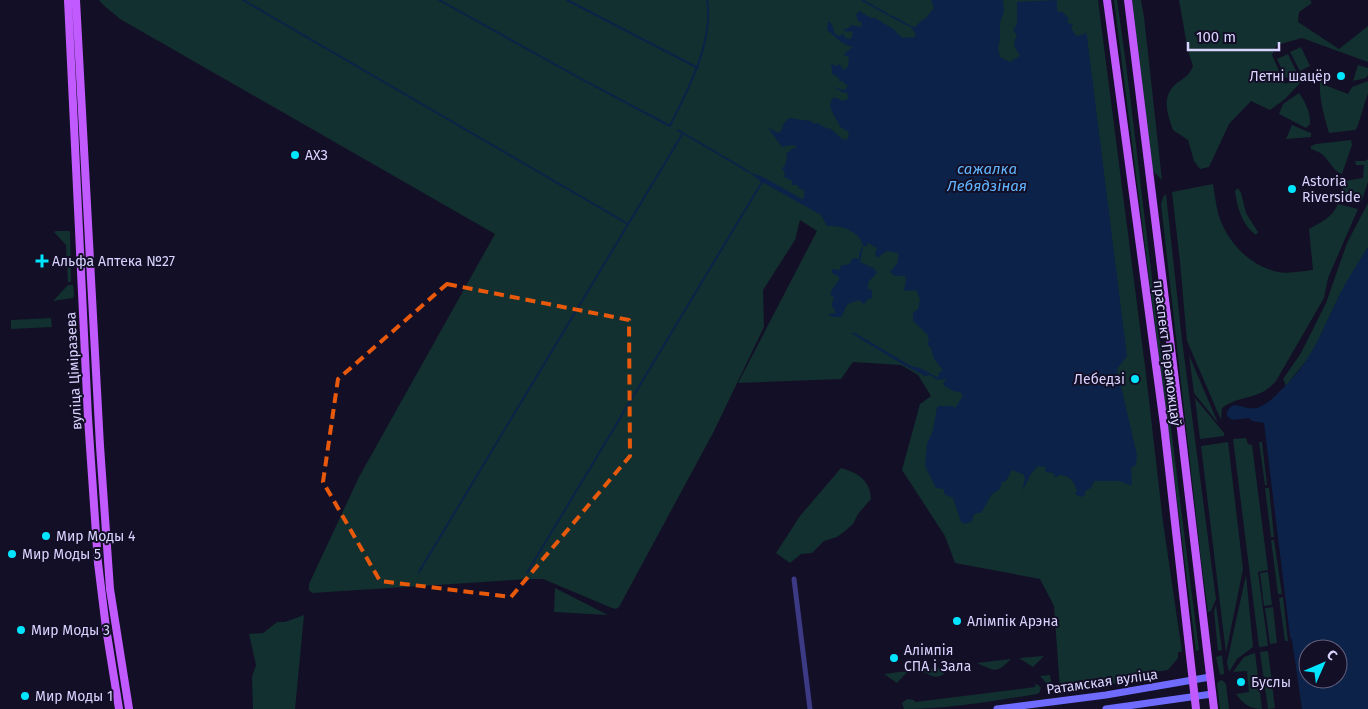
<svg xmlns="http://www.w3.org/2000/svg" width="1368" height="709" viewBox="0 0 1368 709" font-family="'Fira Sans',sans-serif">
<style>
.green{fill:#12302f}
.water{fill:#0c2248;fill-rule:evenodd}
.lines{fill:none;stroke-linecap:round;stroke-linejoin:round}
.stream{stroke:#0c2248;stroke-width:2}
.minor{stroke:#3d3a85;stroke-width:5}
.secondary{stroke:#6f6bff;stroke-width:7}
.primary{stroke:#c25bff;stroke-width:8}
.marked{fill:none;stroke:#e8590c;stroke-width:4;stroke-dasharray:10 6;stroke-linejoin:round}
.poi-dot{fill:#00e5ff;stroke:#130f26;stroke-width:2}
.labels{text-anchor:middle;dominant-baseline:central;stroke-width:4;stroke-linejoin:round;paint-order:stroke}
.poi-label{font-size:14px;fill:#d9d4ff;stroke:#130f26;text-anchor:start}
.street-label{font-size:14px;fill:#d9d4ff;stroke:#130f26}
.water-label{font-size:15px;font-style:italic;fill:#62b6ff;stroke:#130f26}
</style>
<rect width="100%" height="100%" fill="#130f26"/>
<path class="green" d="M99,0H1098L1146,374L1163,522L1182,652H1178V658L1168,670L1123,677V681L1098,688L1062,692L1060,689L1054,606L1040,579L955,563L945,536L902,470L920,404L931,396L918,375L901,365L853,362L841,379L738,383L817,231L800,220L795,240L763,290L764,327L713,433L619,607L616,609L612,608L543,579H529L312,593L309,590V584L359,477L495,234L120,19C113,12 105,8 99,0Z
M1114,0H1117C1132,100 1142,201 1155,301C1170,417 1184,534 1199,650L1196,651Z
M1132,0H1141L1144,17L1162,180L1152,170Z
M1179,0H1310L1312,3L1299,12L1298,22L1339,49L1368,26V62L1302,38L1277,45L1272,55L1285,84L1301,77V82L1285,99L1270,110L1251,101L1229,124L1209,167L1200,169L1194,161L1188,140L1173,130C1167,113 1161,96 1177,83C1184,78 1190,75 1193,66L1188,51Z
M1301,47L1310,66L1300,71L1290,52Z
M1288,54L1297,73L1286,78L1277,59Z
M1358,65L1368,68V75L1366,78L1353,81Z
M1325,81V85L1348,94L1352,87L1368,81V93L1357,128L1355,130L1329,133C1324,115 1319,99 1320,82Z
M1299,93C1305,101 1311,114 1310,124L1306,128L1279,114L1283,104Z
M1292,125L1311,133V137L1286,139Z
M1351,140L1352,145L1342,174C1334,172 1329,160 1322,154C1319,152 1314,150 1311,149V146L1316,144Z
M1368,159V182L1361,203L1340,198L1344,181L1363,178L1364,165H1356L1355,161H1365Z
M1213,184C1215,195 1216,208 1220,219C1229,244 1251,266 1278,272C1288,274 1303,271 1313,270L1309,229C1321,222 1332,218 1338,204L1358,209L1328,278L1324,298L1276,381C1259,401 1241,394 1222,408L1221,420L1187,341L1180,262L1172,192Z
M1238,188L1241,193L1246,213L1258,232L1256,235C1242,225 1237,207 1235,191Z
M1166,194L1182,340L1216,599L1211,611L1208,612L1201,560L1161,204L1163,197Z
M1368,203V247L1339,296L1313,352L1286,386L1283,379L1301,353L1326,303L1347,243Z
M56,231H70L71,282H68L66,245L54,232Z
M68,285H73L74,295L73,298L53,301Z
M51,318L52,327L11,329V320Z
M1189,355L1218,423L1194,393Z
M1195,398L1224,433V436L1200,439Z
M1246,438L1248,444L1252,445L1268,570L1258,572L1268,646L1259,647L1233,439Z
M1228,442L1243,569L1226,653L1201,446Z
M1259,442H1262L1267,485H1265Z
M841,468C858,473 870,480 871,499L858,514L853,524L845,531L837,537L824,541L812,553L801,554L790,563L776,553L800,516Z
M1265,488H1269L1274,537H1271Z
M1271,540H1274L1282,594H1278Z
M1268,572L1272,605L1264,606L1260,573Z
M1246,575L1253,647L1237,659L1229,672L1227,662Z
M555,588L608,615L554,612Z
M1283,597L1288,641H1285L1279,598Z
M1216,605L1222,650L1218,651L1214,611Z
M1273,607L1277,643L1270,644L1265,608Z
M304,615L295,709H253L252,677L256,665L249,634L263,633L277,622H285Z
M1268,651L1275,708L1268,709L1260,652Z
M1255,653L1262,709C1249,709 1243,703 1236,694L1249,692L1247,671L1233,672L1244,657Z
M1222,655L1224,672V674L1220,675L1216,657Z
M1044,656L1033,667L1019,658Z
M1011,659C996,674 995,671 977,663Z
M954,666C938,679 938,680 920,670Z
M908,671L897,683L884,674Z
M1050,675L1053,691L1050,692L1048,691L1047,684L1040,676Z
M1222,680L1226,684L1229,709H1220L1217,684L1219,681Z
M1037,684L1041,688L1039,693L1037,694C993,701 949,709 904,709L902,703L907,699L914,700L915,702L1035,687V685Z"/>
<path class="water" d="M931,0H1003L1004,11L1000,23V39L998,48L1000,57L1010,62L1018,57L1020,55C1014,47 1012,44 1017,36L1013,30L1017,24V2L1057,0V10L1060,13L1062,11L1069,19L1067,23L1073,24L1071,27L1075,35L1079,36L1086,33L1087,36L1127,356L1117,369L1137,455L1136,465L1131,468L1132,484L1129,485L1119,481H1094L1091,488L1085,491V495L1081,497L1075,494L1077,490C1073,480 1070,476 1059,475L1056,478L1053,473L1045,472L1046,467L1038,466L1031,474L1022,491L1025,479L1024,475L1012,470L1006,481L1002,482L1000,489L992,494L981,513H976L973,516L972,521L965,524L961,522L953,498L944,494V489L936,488L925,466L927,444L933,430L937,407L939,406H952L955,408L963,396L960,392L953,391L944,386L943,383L946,381L945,379L938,380L930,375L925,376L900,363L851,333H855L911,366L920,368L937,377L939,376V373L943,370L934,359L931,348L927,344L929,340L927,334L913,321V313L918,309L920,299L916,290L904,291L906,280L905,276H895L890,272L898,262V253L887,251L877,258L875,253L877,248L868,243L867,246H863L860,262L875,269L877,273L868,282V289L872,290V299L869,298L864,304L859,300C842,305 849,305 841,317H833L828,314L836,313L831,304L834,298L830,294L833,288L839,280V277L832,273V269L840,270L841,265C851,265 849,264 853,258L859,259V254L863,244C857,230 841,225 827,226L821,215L760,181L749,172L763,177L802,199L804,198V190L798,188V185H792V181L784,177L785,172L782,169L783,167L785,166L787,157L786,153L789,152L792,148L795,149L796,146L792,145L782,147L768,128L779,133L783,128L782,126L789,118L811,121L814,124L817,123L828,129L830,128L842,139L846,140L848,138L849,132L840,127C837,117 824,107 834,97L843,101L848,99L847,92L844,93L833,87L843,90L847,88V85L842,81H839V78L832,74V70L831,66L832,64L837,66L840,64L843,70L848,67L849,58L847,56H844L846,52L853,47C840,44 837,37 827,30L828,22H830C835,27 832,34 839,36L844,34L845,38L851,39L853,32L850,31L847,32L844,30V28L847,29L852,25L860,27L862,25L861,22L858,21L856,15L859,11L871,18H875L895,30L896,32L903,38L909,37L913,38L916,35L912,28L887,15C897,15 905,25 915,27L922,20L925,19L934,8Z
M1368,247V709H1302L1292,640L1290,636L1264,423L1252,421L1249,418L1232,420L1227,416V413C1232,397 1245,411 1256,408C1265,406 1275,397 1281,390C1313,360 1320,334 1339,296C1347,279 1358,263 1368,247ZM1308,649H1338V679H1308Z"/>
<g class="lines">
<path class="stream" d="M243,0L628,224
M439,0L574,75L670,126C688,89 714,42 707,0
M567,0L698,68
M862,0L887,14
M678,130L749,172
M419,572L683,133
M527,573L762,182"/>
<path class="minor" d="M794,579L810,709"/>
<path class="secondary" d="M997,709L1106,695L1210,677
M1106,709L1212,694"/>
<path class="primary" d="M68,0L88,418L98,563L106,628L119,709
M76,0L100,446L110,589L129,709
M1107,0L1164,425L1196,709
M1128,0L1180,421L1214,709"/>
</g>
<path class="marked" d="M447,284L629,320L630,456L511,597L380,581L323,482L338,379Z"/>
<g class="poi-dot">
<circle cx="1341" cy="76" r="5"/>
<circle cx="295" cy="155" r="5"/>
<circle cx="1292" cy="189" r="5"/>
<path d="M39.5 253.5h5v5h5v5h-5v5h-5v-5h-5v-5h5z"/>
<circle cx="1135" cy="379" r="5"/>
<circle cx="46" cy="536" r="5"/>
<circle cx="12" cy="554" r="5"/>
<circle cx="957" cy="621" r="5"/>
<circle cx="21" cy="630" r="5"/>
<circle cx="894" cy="658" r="5"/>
<circle cx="1241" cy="682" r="5"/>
<circle cx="25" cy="696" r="5"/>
</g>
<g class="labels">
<g class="poi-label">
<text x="1331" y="76" text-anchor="end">Летні шацёр</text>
<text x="305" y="155">АХЗ</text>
<text x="1302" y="181">Astoria<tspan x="1302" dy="16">Riverside</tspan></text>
<text x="52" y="261">Альфа Аптека №27</text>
<text x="1125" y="379" text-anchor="end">Лебедзі</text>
<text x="56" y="536">Мир Моды 4</text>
<text x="22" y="554">Мир Моды 5</text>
<text x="967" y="621">Алімпік Арэна</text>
<text x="31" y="630">Мир Моды 3</text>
<text x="904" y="650">Алімпія<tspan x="904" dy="16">СПА і Зала</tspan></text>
<text x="1251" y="682">Буслы</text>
<text x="35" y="696">Мир Моды 1</text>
</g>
<g class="street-label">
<text transform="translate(1167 353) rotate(83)">праспект Пераможцаў</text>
<text transform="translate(74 371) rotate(-93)">вуліца Ціміразева</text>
<text transform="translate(1102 682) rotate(-8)">Ратамская вуліца</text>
</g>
<g class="water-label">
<text x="987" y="169">сажалка<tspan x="987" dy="17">Лебядзіная</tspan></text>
</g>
</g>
<g transform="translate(1323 664) rotate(45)"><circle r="24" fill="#130f26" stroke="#625e7d"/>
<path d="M0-4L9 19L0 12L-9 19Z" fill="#00e5ff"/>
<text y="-8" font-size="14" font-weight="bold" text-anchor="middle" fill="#d9d4ff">С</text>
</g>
<path d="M1188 42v8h91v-8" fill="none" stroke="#d9d4ff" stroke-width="2.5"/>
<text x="1196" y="42" font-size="15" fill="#d9d4ff" stroke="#130f26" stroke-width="4" paint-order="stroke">100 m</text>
</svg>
